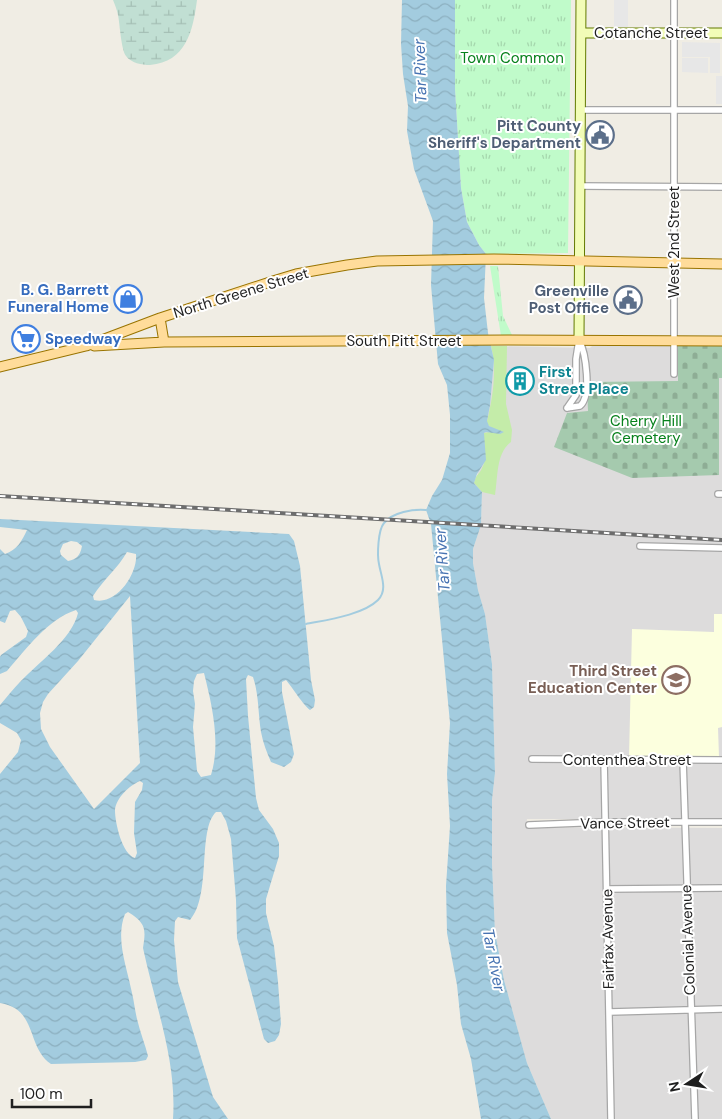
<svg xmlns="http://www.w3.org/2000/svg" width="722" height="1119" viewBox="0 0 722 1119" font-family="'DM Sans',sans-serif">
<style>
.residential{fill:#dddcdc}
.education{fill:#fcffde}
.grass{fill:#c4eca9}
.wetland{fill:url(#wetland-marsh)}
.cemetery{fill:url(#cemetery-stones)}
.park{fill:url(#park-tufts)}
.parking{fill:#e7e7e7}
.water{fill:url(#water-waves);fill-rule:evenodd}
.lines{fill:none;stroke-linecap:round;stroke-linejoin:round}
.stream{stroke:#a3ccdf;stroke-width:2}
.street-casing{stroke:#a6a6a6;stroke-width:8}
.secondary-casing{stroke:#627a01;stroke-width:11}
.primary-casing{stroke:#997400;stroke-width:11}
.street{stroke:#fff;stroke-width:5.5}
.secondary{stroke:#f2fcb7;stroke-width:9}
.primary{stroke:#ffdc9a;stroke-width:9}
.rail-casing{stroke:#6d6d6d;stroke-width:4}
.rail{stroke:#fff;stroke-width:2;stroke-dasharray:5.5;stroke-linecap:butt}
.labels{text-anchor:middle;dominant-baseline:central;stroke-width:4;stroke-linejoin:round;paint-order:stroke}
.street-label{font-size:15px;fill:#1f1f1f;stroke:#fff}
.park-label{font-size:15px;fill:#08821d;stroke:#fff}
.service-label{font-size:15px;font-weight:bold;fill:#4e5e75;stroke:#fff;text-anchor:end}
.shop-label{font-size:15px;font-weight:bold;fill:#366cbe;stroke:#fff;text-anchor:end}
.culture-label{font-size:15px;font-weight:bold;fill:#0d838f;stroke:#fff;text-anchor:start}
.education-label{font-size:15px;font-weight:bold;fill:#785e54;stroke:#fff;text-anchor:end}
.water-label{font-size:16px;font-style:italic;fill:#4773b2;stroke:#fff}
</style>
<defs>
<pattern id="wetland-marsh" width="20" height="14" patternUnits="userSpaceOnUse" patternTransform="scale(1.25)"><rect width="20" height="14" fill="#c1dfd3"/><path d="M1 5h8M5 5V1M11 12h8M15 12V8" fill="none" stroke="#a5bfb5"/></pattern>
<pattern id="cemetery-stones" width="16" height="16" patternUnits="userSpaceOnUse" patternTransform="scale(1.25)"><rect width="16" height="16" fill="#a5caae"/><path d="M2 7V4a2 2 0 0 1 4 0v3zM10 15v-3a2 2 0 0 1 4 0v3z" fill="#8ead95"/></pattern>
<pattern id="park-tufts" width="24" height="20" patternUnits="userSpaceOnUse" patternTransform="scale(1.25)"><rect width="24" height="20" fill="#c0fbca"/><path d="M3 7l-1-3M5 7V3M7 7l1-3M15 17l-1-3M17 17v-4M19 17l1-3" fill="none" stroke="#a5d7ad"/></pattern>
<pattern id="water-waves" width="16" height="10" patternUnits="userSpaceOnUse" patternTransform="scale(1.25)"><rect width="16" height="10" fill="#a3ccdf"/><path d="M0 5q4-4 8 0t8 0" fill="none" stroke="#8cafbf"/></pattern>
</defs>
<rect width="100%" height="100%" fill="#f0ede4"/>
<path class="residential" d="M722,345V819H527L526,827L722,828V1119H551L527,1063L504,980L495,932L492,864V800L495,773L492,664L485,614L478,590L473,563V549L481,525L482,492L476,485L494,360L491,346L590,348L592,346Z"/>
<path class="education" d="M714,614H722V727L718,728L719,757L629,758L632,629L714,632Z"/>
<path class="grass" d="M491,346H507L506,404L512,430L511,442C496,453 498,477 495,495L482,492L474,483C475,475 480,474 482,468C488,457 483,444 484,433L489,432L492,428L487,424V421C493,397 497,370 491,346Z"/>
<path class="wetland" d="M113,0H197C193,31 186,62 150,65C142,65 131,63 126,56C121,49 120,25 118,15C117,10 115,5 113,0Z"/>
<path class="cemetery" d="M678,345H722V378H719V475L632,478L554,447L567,413L588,411L587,382L678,381Z"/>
<path class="park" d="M455,0H571L568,253L486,254L479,245L467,222L461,188L455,89Z
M490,266H498L503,316L512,335L508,337L501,336Z"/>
<path class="parking" d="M614,0H628V27H614Z
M682,42L720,43V73H710V57H682Z
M682,58H708V73L682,72Z
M716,76H722V104H716Z"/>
<path class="water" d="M402,0H455V89L461,188L467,222L479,245L486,254L484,298L488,333L494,360L490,405L487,421L489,426L504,432L500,434L486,432L484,433L486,460L477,474L474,483L482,492L481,525L473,549V563L478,590L485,614L492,664L495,773L492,800V864L495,932L504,980L527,1063L551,1119H481L471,1059L461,1024L457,985L447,933L446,886L450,826L447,774L450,723L431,524L426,510L432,496L442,480L450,453V415L447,385L438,364L431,285L433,221L414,169L407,131L408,106L403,74L401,44Z
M0,519L289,534L294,541L300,566L311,680L315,700L314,707L310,710C304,706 292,687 286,680L282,682V692L294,754L291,762L284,767L271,762C267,753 263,743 261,732C258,713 259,695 253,677L248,675L246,679L248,716L256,798L259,810L273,829L279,843V856L266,899V913L274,946L278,982L281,1024L279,1035L275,1041L268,1043L264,1039L237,938L236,900L231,839L226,821L221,812H216C197,830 212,895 190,920L178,917L175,921L174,940L178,982L213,1097L228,1119H173C177,1060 155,1005 143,948C146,929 146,923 128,912L125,914C115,939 127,967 132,993C134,1001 135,1011 137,1019C140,1032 145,1044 148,1056L146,1060L135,1062L51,1064C26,1047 38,1009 0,1003V774L18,752L21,740L17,733L0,723V705C7,697 13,689 21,681C39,662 72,639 78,613L76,610C48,619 26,649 7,671L0,674V657L1,655L26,637L28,631L21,617L15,610L10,611L5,623L0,621V549L5,554C17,550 22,541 27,530L0,527ZM71,541L77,542L82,546C80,556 77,559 68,561L61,555L60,551L63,544ZM127,552L136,554C138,574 116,606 94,600L93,596C103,580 118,568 127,552ZM130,596L140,763L94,809L50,747L41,729L40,713L43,702L48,694L78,661ZM204,673C212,705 221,743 211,775L201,777L197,771L193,727L195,704L193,691L194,681L197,674ZM140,781L143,783L142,790L135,802L134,833L137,853L135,858C122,854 115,823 115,810C116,798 130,785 140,781Z"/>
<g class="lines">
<path class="stream" d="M306,624C326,620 363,615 378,600C388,590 381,576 379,564C377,555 378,530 384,523C393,512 413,509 426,510"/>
<defs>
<path id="street" d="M581,110H722
M580,186L722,187
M674,374V0
M567,408L580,406C592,396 586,353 579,340
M567,408L576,395V359L579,340
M718,494H722
M640,546L722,548
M532,759L722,760
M604,759L611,1119
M683,760L695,1119
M529,825L605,822H722
M607,889L722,888
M610,1012L722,1009"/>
<path id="secondary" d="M581,33H722
M579,340L581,0"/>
<path id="primary" d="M160,318L164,342
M94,346L164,342L508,340L722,341
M0,367L86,346L160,318L273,281L296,274L347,265L377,261L494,259L722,264"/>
</defs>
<use href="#street" class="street-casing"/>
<use href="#secondary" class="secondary-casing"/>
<use href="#primary" class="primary-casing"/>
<use href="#street" class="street"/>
<use href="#secondary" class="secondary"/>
<use href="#primary" class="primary"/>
<defs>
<path id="rail" d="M0,496L722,540"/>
</defs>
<use href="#rail" class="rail-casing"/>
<use href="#rail" class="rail"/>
</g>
<defs>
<symbol id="civic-ring" viewBox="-11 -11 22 22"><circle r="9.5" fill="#fff" stroke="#5c6f8a" stroke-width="1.5"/><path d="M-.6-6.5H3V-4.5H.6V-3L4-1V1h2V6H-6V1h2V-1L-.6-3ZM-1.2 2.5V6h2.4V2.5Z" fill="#5c6f8a"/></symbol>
<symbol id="shop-ring" viewBox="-11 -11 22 22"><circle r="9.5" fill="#fff" stroke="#3f7fe0" stroke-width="1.5"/><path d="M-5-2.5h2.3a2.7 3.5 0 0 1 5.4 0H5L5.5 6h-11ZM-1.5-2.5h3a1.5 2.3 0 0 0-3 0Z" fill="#3f7fe0"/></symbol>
<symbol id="supermarket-ring" viewBox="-11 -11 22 22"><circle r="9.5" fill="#fff" stroke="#3f7fe0" stroke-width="1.5"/><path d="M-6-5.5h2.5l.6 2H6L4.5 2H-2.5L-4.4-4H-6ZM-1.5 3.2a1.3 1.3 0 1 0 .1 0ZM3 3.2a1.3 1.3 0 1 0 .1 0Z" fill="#3f7fe0"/></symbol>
<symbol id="building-ring" viewBox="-11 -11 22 22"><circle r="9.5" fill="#fff" stroke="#0f9aa8" stroke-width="1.5"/><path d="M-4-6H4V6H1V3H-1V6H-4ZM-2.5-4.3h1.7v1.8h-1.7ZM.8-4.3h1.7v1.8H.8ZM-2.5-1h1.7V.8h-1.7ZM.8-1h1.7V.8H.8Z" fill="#0f9aa8"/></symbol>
<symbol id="school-ring" viewBox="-11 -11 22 22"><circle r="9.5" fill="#fff" stroke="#8d6e63" stroke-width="1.5"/><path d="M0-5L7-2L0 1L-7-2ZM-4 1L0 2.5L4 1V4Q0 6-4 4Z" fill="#8d6e63"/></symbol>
</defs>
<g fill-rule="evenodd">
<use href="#civic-ring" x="584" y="119" width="32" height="32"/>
<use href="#shop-ring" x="112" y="283" width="32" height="32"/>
<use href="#civic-ring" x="612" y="284" width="32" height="32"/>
<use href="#supermarket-ring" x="10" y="323" width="32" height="32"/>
<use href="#building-ring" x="504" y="365" width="32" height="32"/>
<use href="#school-ring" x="660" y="664" width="32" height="32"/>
</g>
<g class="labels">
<g class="street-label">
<text x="651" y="33">Cotanche Street</text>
<text transform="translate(674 242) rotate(-90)">West 2nd Street</text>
<text transform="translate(241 293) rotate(-17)">North Greene Street</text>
<text x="404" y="341">South Pitt Street</text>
<text x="627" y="760">Contenthea Street</text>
<text transform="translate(625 823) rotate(-1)">Vance Street</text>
<text transform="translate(608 939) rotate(-91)">Fairfax Avenue</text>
<text transform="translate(688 940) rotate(-92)">Colonial Avenue</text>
</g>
<g class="park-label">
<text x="512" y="58">Town Common</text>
<text x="646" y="421">Cherry Hill<tspan x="646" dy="17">Cemetery</tspan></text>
</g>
<g class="service-label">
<text x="581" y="126">Pitt County<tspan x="581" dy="17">Sheriff's Department</tspan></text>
<text x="609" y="291">Greenville<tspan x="609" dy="17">Post Office</tspan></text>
</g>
<g class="shop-label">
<text x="109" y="290">B. G. Barrett<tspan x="109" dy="17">Funeral Home</tspan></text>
<text x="45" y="339" text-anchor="start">Speedway</text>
</g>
<g class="culture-label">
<text x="539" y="372">First<tspan x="539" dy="17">Street Place</tspan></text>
</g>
<g class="education-label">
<text x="657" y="671">Third Street<tspan x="657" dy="17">Education Center</tspan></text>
</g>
<g class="water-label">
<text transform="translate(420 71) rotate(-92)">Tar River</text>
<text transform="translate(442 560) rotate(-94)">Tar River</text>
<text transform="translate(494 960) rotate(79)">Tar River</text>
</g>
</g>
<g transform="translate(687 1084) rotate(258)" stroke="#ffffff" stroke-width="4" paint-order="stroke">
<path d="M0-4L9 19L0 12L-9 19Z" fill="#1f1f1f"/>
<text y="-8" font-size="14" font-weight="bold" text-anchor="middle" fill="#1f1f1f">N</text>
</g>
<path d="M12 1099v8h79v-8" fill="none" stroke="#1f1f1f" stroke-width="2.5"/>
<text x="20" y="1099" font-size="15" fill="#1f1f1f" stroke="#ffffff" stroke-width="4" paint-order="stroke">100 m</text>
</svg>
